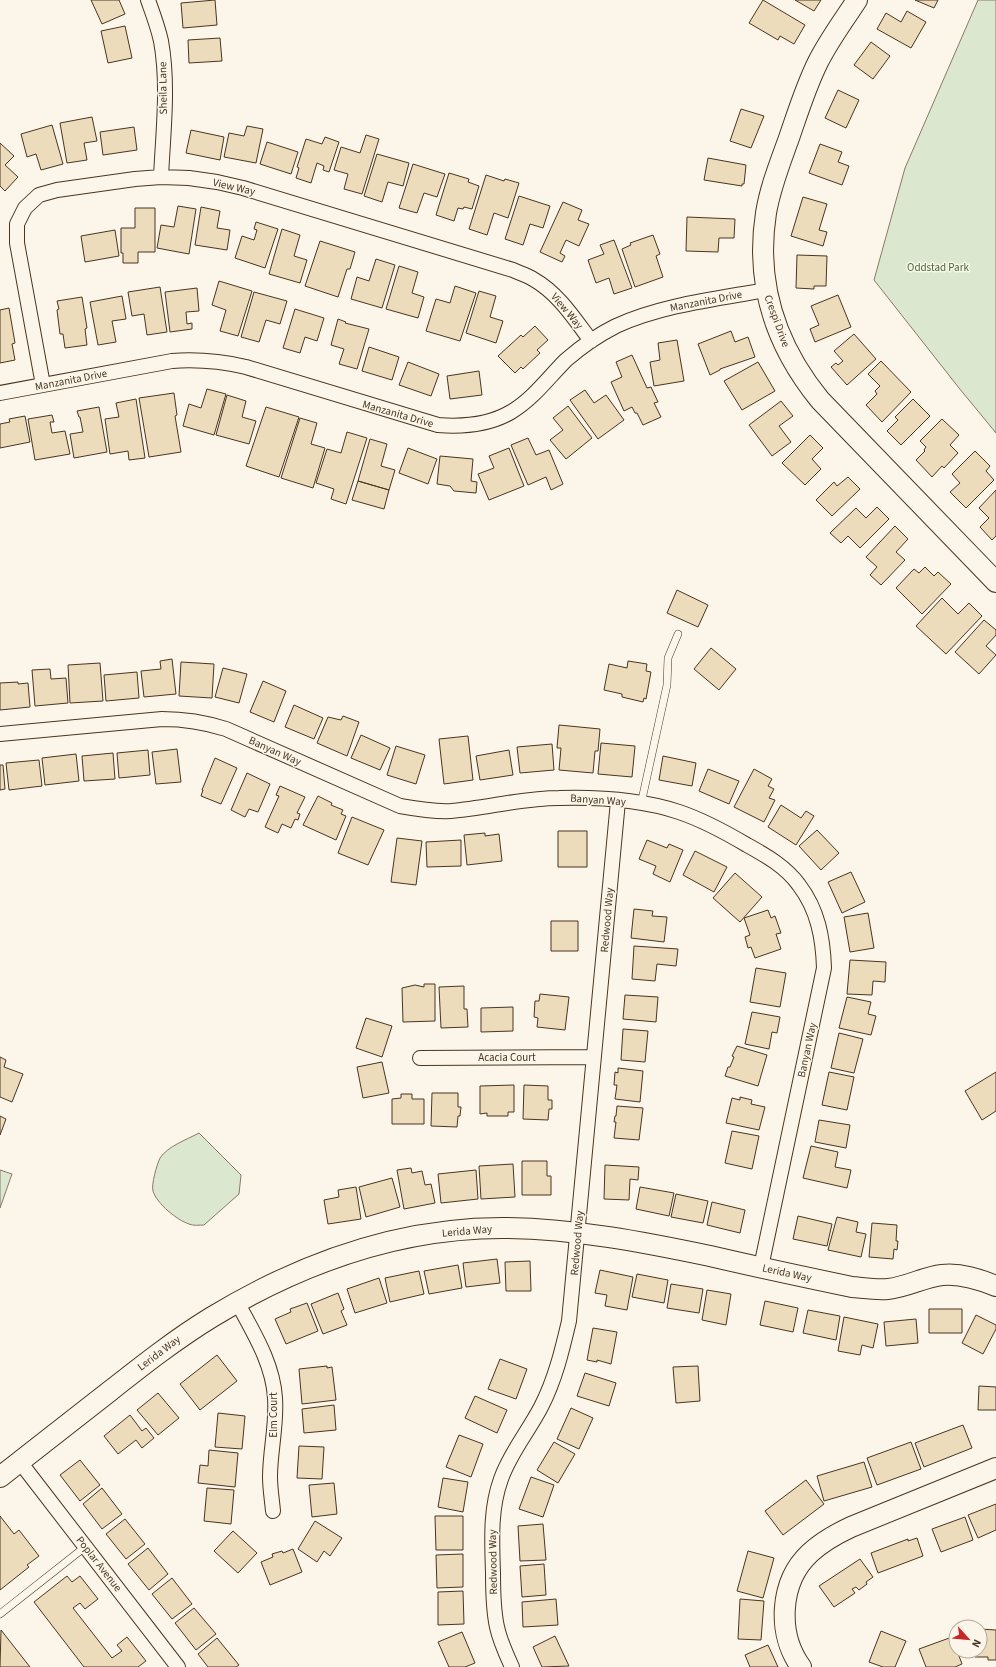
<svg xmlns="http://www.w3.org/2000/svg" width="996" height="1667" viewBox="0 0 996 1667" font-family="'Source Sans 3',sans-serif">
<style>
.green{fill:#dce7d0;stroke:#887966}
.building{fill:#ecdcbc;stroke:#4a3520}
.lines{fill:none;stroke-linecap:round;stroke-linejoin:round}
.lane-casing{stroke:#4a3520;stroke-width:8}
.street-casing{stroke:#4a3520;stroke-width:16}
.secondary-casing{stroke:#4a3520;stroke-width:22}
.lane{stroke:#fbf6e9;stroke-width:7}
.street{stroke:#fbf6e9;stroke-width:14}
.secondary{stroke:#fbf6e9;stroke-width:20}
.labels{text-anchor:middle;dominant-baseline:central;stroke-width:3;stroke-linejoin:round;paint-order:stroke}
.street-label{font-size:11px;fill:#4a3520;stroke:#fbf6e9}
.park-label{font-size:11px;fill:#436837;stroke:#fbf6e9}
</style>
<rect width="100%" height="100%" fill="#fbf6e9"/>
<path class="green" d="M978,0H996V433L959,388L874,280L905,168Z
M199,1133L241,1175L239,1194L204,1225C200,1225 193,1226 189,1224C177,1220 157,1204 153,1191C151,1185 157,1164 160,1158C168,1146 186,1140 199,1133Z
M0,1170L12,1174L0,1208Z"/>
<path class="building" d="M91,0H119L125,14L102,24Z
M215,0L217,25L183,28L181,3Z
M763,0L805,25L794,44L780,36L778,40L749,23Z
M795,0H821L814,11Z
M915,0H938L934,8Z
M907,11L926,22L911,48L877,29L886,13L901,22Z
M125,26L132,58L108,63L101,31Z
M220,38L222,61L189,63L188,40Z
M871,42L890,56L873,79L854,65Z
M838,90L859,100L846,128L825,118Z
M741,109L764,116L751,148L730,141Z
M92,117L97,141L84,143L87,160L67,163L60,123Z
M52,125L63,164L41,170L36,154L27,157L21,134Z
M247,126L263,129L256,163L224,157L229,133L244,136Z
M134,127L137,150L103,155L100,132Z
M191,130L224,137L220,160L186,153Z
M366,135L379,139L362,194L344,189L348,174L334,170L341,147L360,153Z
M325,137L339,142L329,172L323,170L324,166L317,163L311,183L296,178L299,168L297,167L306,139L322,144Z
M267,142L298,152L291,174L260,164Z
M0,143L14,156L5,165L18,177L5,191L0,186Z
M820,144L842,152L838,162L849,166L842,185L809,173Z
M377,154L409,163L403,186L388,182L382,202L364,196Z
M708,158L746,165L744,184H742V186L704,180Z
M413,164L445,174L437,197L424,193L417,213L399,208Z
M449,173L469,179L468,182L479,186L472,209L464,207L463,209L458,208L454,221L436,215Z
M486,175L504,181L505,179L519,183L508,218L494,213L487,235L469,229Z
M519,196L550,206L543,228L530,224L523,245L505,239Z
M803,197L827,204L819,230L827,232L823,246L791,236Z
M563,202L582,210L578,220L589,224L579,246L566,240L560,253L565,256L562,262L540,252Z
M178,206L196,209L189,254L157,248L161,225L174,227Z
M201,207L220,211L217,228L230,230L227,250L195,245Z
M135,208H155V252H138V263H123V253H121V228H135Z
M687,217L735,219L734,238H719L718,252L686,251Z
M256,222L278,229L265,268L235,258L242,236L254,240L257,230L254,229Z
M282,229L300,235L294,256L307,260L300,283L269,274Z
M115,230L119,256L85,262L81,236Z
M653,235L660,254L656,256L663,277L635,287L622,249L631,245L630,243Z
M614,240L632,288L614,294L609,278L596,283L588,260L604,254L600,245Z
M320,241L355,252L350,269H347L338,297L305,286Z
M797,255L827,256L826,286H814V289L796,288Z
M376,259L395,265L382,308L351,299L357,277L369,281Z
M399,266L418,272L412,293L424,297L418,318L386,309Z
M219,281L252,291L238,336L220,331L226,310L212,305Z
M455,286L476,293L460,341L426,331L436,299L450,303Z
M160,287L167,332L147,335L144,314L132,316L128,292Z
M197,288L199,311L186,312L187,324L192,323V329L170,332L165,292Z
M479,291L496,296L490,317L503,321L496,343L466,333Z
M254,292L287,301L280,324L266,320L259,342L241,337Z
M838,295L851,327L815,342L810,329L819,325L811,306Z
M122,296L126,319L112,321L116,342L98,345L90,302Z
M82,297L87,328L85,329L87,345L65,348L63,334H60L57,310L59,309L57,301Z
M9,308L15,343L12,344L15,360L0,363V310Z
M295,309L324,318L317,341L305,337L300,353L283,348Z
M338,319L346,322L345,323L369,329L357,369L339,364L344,349L331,345Z
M535,326L548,340L537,350L540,353L523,369L521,367L515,373L498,356L521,335L523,337Z
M731,331L735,342L748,337L755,357L720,369V370L710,375L698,344Z
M854,334L876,359L847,385L831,367L836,363L838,365L843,361L834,351Z
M677,340L684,381L654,386L650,362L660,360L658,343Z
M369,347L399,357L392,380L362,371Z
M632,355L647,388L651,387L658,402L654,403L661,417L643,425L637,413H635L632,407L624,411L611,382L622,377L616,362Z
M881,361L911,392L882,422L866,405L877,394L875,391L880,386L868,374Z
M408,362L439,374L431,396L399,385Z
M758,362L775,391L742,410L724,381Z
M479,371L482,395L450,399L447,376Z
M207,389L226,394L214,435L183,426L189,404L201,408Z
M585,390L594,403L606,395L624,420L598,439L570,400Z
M174,393L177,415L175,416L181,452L149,457L139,398Z
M227,395L246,401L242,417L256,421L249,444L216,435Z
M136,399L145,458L129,460L128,451L110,454L105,419L119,417L116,403Z
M913,399L930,416L901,445L887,431L898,420L895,417Z
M781,401L793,416L779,426L791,442L772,456L749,425Z
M568,406L592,438L566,459L550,440L563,430L553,418Z
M99,407L107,452L74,458L70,434L83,432L80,417H79L77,411Z
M266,407L299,417L279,477L246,466Z
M52,415L54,422H50L52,433L65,431L70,454L35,460L28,419Z
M25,416L30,442L0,448V424L10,422L9,419Z
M300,418L317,423L311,444L325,448L313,488L281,478Z
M942,419L959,435L950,445L958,453L944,468L942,466L932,477L916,460L925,451L924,450L926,447L920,441Z
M347,432L367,438L346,504L331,499L334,489L316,483L327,449L341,453Z
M810,435L823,448L812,459L821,469L805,485L782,463Z
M528,438L536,455L549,450L563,484L551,490L546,477L528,485L511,445Z
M370,439L387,444L381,466L395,470L389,490L358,481Z
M408,448L437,459L428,484L399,473Z
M509,448L524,486L489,500L478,474L494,468L489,456Z
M975,451L990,466L986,471L994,480L966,508L950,492L960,483L952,474Z
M440,456L473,459L471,481L477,482L476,493L454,491L450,486L437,484Z
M848,477L860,489L832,516L816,500L834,482L837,486Z
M358,481L389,490L384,509L352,500Z
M996,490V536L992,540L980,527L989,518L979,508Z
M877,507L889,519L860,548L848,536L841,543L830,533L856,508L866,518Z
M895,526L908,539L896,552L905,560L881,585L870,575L877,567L866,557Z
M925,567L934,576L938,572L951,584L922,614L896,588L914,569L919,573Z
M677,590L708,605L698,627L667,613Z
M942,598L958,614L969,603L982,616L946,654L916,626Z
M984,620L996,630V635L986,646L996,655L979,674L955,652Z
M711,648L736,669L719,690L694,669Z
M172,659L176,694L144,697L141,671L161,669L160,661Z
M628,661L647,664L646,671L651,672L646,699L644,698L643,702L622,697V694L604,690L609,664L627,668Z
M181,662L214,664L212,698L179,696Z
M100,663L103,701L70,703L68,665Z
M223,668L247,674L239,703L215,697Z
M50,669L51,679L66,678L68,703L35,706L32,670Z
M137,672L139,698L106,701L104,675Z
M263,681L286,691L274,722L250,712Z
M18,682V684L28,683L30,707L0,710V683Z
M294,705L323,718L314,739L285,727Z
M343,716L359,722L347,756L317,743L328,717L341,720Z
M559,725L600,729L598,751H595L593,773L559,770L561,748H557Z
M361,735L390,748L380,770L351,758Z
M468,736L473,780L444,784L439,739Z
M601,743L635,746L632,777L598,774Z
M552,744L554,770L520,773L517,747Z
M396,746L425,755L416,784L387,775Z
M177,749L181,782L156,784L152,752Z
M148,750L150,775L119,778L117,753Z
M509,750L513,775L480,780L476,756Z
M113,753L115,779L84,781L82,756Z
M76,754L79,781L45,785L42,758Z
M663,756L696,763L692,786L659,780Z
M215,758L237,768L221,804L201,796L203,790H202Z
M39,760L42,786L9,790L6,763Z
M0,765H3L5,789L0,790Z
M708,769L739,781L729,804L699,791Z
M754,769L772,779L768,786L774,789L769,798L775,800L764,822L734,807Z
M247,773L270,784L258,812L249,809L245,817L231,810Z
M280,786L305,797L297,813L300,814L298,820L295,819L291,828L282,824L278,833L265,827L279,796L276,795Z
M318,796L332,803L331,805L343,810L341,814L346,816L336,840L303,825Z
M781,805L801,818L806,811L814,816L796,845L768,827Z
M352,817L384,830L368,865L338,853Z
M817,830L839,853L821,870L799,846Z
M558,831H587V867H558Z
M485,833V836L499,834L502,861L467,865L464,835Z
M397,838L422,841L416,885L391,882Z
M461,840V866L427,867L426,842Z
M647,840L667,848L669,844L683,850L670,882L653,874L656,866L639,859Z
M695,851L727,867L714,892L683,875Z
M851,872L865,902L842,913L828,882Z
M735,873L762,897L740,922L713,898Z
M634,909L653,911L652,916L667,917L664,942L631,938Z
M768,910L771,918L775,916L781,933L776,934L781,949L755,958L751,947L748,948L745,937L750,935L744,918Z
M868,913L874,948L850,952L844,917Z
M551,921H578V951H551Z
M634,946L678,949L676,966L657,964L655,981L632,979Z
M850,960L886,962L885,982L873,981L872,995L847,994Z
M756,968L786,973L780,1007L750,1002Z
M424,984H435V1021L403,1022L402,988L415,985L424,987Z
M464,986V1009H467L468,1027L441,1028L439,987Z
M540,994L569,997L565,1030L537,1027L538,1018L534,1017L535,1001H539Z
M625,995L658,997L656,1022L623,1019Z
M847,997L871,1002L868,1014L876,1016L871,1035L839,1028Z
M513,1007V1031L481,1032V1008Z
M752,1012L780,1017L777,1033L772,1032L769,1049L745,1044Z
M366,1018L392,1026L382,1057L356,1048Z
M623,1029L648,1031L645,1062L621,1060Z
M839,1033L863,1039L854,1073L831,1068Z
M737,1046L767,1055L758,1086L725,1076L728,1067H730L734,1057L732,1056Z
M0,1057L6,1060L4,1067L23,1074L12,1102L0,1097Z
M382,1062L389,1093L363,1098L357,1067Z
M618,1068L643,1071L640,1102L615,1099L617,1085H614L615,1072L618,1073Z
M829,1072L854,1077L847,1110L822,1105Z
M996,1072V1111L982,1120L965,1091Z
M514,1085V1112H508V1116H487V1113L480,1114V1086Z
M524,1085L548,1086V1100H552V1109H549L548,1120L523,1119Z
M432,1093H458V1107H461L460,1116H458L457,1127L431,1126Z
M401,1094H412V1099H424V1124H392V1099L401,1098Z
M740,1097L752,1100L751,1104L765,1107L759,1130L726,1123L732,1098L740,1100Z
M617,1106L643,1108L639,1140L614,1138L616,1122H614L615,1116H616Z
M0,1116L6,1119L0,1135Z
M819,1120L850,1125L846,1148L815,1142Z
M732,1131L759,1136L752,1169L725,1163Z
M811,1146L838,1152L835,1167L851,1170L847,1188L803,1178Z
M522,1161H547V1176H551V1195H522Z
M513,1164L515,1197L481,1199L479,1166Z
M605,1165L639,1167L638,1180L630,1179L629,1200L604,1199Z
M411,1168L412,1173L422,1171L425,1185L431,1184L435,1203L404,1209L397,1170Z
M476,1170L478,1199L441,1203L438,1174Z
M392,1178L400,1207L366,1217L359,1187Z
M356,1187L361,1219L328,1224L324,1200L339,1197L338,1190Z
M640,1187L674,1193L669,1216L636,1209Z
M676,1194L708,1201L703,1223L671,1217Z
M712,1202L745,1210L740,1233L707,1225Z
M798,1216L832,1224L827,1246L793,1239Z
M837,1217L858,1222L856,1232L866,1234L861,1257L828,1250Z
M872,1223L897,1225L896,1241H898L897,1250L894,1249L893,1259L869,1257Z
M497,1259L500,1283L466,1287L463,1263Z
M530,1261L531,1291H506L505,1262Z
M458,1265L462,1288L429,1294L424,1271Z
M600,1270L633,1277L627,1310L605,1306L607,1295L595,1293Z
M419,1271L424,1294L390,1302L385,1278Z
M637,1274L668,1280L664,1303L632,1297Z
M379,1278L387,1303L355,1313L347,1289Z
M671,1284L703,1289L699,1313L667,1308Z
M707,1290L731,1294L726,1325L702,1320Z
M338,1293L344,1309L341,1311L347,1325L323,1334L311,1304Z
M765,1301L798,1308L793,1332L760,1325Z
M307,1303L318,1331L286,1344L275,1319L291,1312L290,1309Z
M929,1309H962V1333H929Z
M808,1310L840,1316L836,1340L803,1333Z
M976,1315L996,1325V1329L983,1354L962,1343Z
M844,1317L878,1324L873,1348L862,1345L860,1355L838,1351Z
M916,1319L918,1343L886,1346L884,1322Z
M593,1328L617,1332L611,1364L597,1360V1362L587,1360Z
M217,1355L237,1381L200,1410L180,1384Z
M500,1359L527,1369L516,1399L488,1389Z
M327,1366V1368L332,1367L336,1400L302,1404L299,1369Z
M698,1366L700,1401L676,1403L673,1367Z
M585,1373L616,1383L609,1406L577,1396Z
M979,1386L996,1387V1410H978Z
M158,1393L179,1418L158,1435L137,1410Z
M475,1396L507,1410L497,1433L465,1418Z
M334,1405L336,1430L304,1433L302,1409Z
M571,1408L593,1418L579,1449L557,1439Z
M218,1413L245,1416L242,1449L215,1447Z
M130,1415L142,1431L146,1428L154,1438L142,1448L136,1440L118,1454L104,1436Z
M963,1425L972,1448L924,1467L915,1443Z
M459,1435L483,1444L471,1477L446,1467Z
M554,1442L575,1454L558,1483L537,1470Z
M911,1442L921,1469L877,1485L867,1458Z
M299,1446L324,1447L322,1479L297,1478Z
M209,1450L238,1453L235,1487L198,1483L200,1465L208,1466Z
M80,1460L100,1485L80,1501L60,1475Z
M864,1462L872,1487L824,1501L817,1476Z
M531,1477L554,1485L543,1517L519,1509Z
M443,1478L468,1482L463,1512L438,1507Z
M806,1480L824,1504L783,1535L765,1511Z
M334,1483L337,1514L312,1517L309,1485Z
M102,1488L122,1514L102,1529L83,1504Z
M207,1488L234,1490L231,1524L204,1521Z
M996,1504V1530L978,1538L968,1515Z
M0,1516L14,1534L19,1530L39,1556L27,1565L29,1567L0,1590Z
M435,1516H463V1550H436Z
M965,1517L973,1540L941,1552L932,1529Z
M125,1519L145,1544L126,1559L106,1534Z
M315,1521L342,1538L330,1556L324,1551L317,1562L298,1549Z
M543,1524L546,1560L520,1561L518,1526Z
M233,1531L257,1553L238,1573L214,1551Z
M917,1538L923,1556L878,1573L871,1553L908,1539V1541Z
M148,1548L168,1574L149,1590L128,1564Z
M293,1549L302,1572L270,1585L261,1562L273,1557L272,1554L282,1551L283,1553Z
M748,1551L774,1558L763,1598L737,1591Z
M463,1554V1587L437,1588L436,1555Z
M860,1559L873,1577L866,1582L867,1584L859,1590L856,1587L852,1589L855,1593L834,1607L819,1586Z
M544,1564L546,1595L522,1597L520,1566Z
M67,1576L72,1582L80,1576L98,1599L85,1609L80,1603L73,1608L112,1658L122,1651L117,1645L127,1637L146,1661L138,1667H84L34,1602Z
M172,1578L192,1604L172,1619L152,1594Z
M463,1591L464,1624L438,1625V1592Z
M556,1599L558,1625L523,1627L522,1602Z
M740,1599L764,1601L761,1640L738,1639Z
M194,1608L216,1634L196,1650L175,1623Z
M980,1629L996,1630V1660H988V1657H975V1651H980Z
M1,1630L30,1667H0Z
M881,1631L906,1641L895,1667H883L869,1662Z
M462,1632L475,1663L465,1667H449L438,1642Z
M555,1636L569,1666L542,1667L533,1647Z
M952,1637L962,1664L955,1667H926L919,1649Z
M217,1638L239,1665L236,1667H208L198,1654Z
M768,1645L778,1667H750L745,1655Z"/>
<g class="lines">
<defs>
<path id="lane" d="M641,804L667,685L668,658L678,634
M0,1614L85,1547"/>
<path id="street" d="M148,0C153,14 158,27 161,41C169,85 163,133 161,177
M43,385L17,243V224L25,208L39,195L57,190L135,179L161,177L189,178L217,182L243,188L513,270C519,273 527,275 533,279C558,293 574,318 591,341
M0,393L172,361C199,359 220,361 246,367L438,425C463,427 489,425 511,412C533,399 548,378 566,360C581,347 598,335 616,326C662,305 716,299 766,290
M0,734L162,719C185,719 204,722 226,729L400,806C417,809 434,812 451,811C487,808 523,798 559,798C597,797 643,800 679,812C703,820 725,832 747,845C767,856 786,867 799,885C818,910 823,938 824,968L761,1267
M420,1058L594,1057
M237,1302C253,1332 273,1363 275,1398C277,1425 270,1451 270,1477C270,1488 272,1500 273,1511
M20,1462L178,1667
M512,1667C506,1654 500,1641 497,1627C493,1609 493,1591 493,1573C492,1541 490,1509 501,1479C510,1453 528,1432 541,1407C555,1380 562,1351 569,1321L618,801"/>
<path id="secondary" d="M857,0C844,20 829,40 818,62C806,86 798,112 789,138C780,163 770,188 766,213C755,283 776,346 820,400L996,582
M0,1477C37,1448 73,1420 110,1391C143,1365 176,1339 212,1317C301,1263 402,1227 507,1228C576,1229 643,1242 710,1256C757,1267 804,1277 852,1287C864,1288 876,1290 888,1289C907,1287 924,1277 942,1275C961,1273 979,1279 996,1286
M801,1667C777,1634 779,1582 810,1553C822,1542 836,1534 851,1527L996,1468"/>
</defs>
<use href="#lane" class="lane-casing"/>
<use href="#street" class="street-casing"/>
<use href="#secondary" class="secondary-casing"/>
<use href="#lane" class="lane"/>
<use href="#street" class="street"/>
<use href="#secondary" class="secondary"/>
</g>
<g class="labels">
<g class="street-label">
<text transform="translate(163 88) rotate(-91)">Sheila Lane</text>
<text transform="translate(234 187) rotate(13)">View Way</text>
<text transform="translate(706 301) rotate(-11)">Manzanita Drive</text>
<text transform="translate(567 311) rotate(50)">View Way</text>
<text transform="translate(777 321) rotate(70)">Crespi Drive</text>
<text transform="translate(71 380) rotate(-11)">Manzanita Drive</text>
<text transform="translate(398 414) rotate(16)">Manzanita Drive</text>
<text transform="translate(275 751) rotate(24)">Banyan Way</text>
<text transform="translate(598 800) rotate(4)">Banyan Way</text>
<text transform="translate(607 920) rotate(-85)">Redwood Way</text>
<text transform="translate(807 1050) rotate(-78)">Banyan Way</text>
<text x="507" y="1057">Acacia Court</text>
<text transform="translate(467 1231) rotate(-5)">Lerida Way</text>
<text transform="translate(577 1243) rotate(-85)">Redwood Way</text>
<text transform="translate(787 1273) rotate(12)">Lerida Way</text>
<text transform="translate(159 1353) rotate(-37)">Lerida Way</text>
<text transform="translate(273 1415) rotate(-90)">Elm Court</text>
<text transform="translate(493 1562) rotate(-91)">Redwood Way</text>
<text transform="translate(99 1564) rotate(52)">Poplar Avenue</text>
</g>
<g class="park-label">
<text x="938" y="267">Oddstad Park</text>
</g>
</g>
<g transform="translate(968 1639) rotate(117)"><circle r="19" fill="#fbf6e9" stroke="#b4a999"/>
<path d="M0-3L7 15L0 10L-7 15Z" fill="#c62828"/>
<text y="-6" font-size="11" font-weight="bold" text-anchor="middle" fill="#4a3520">N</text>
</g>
</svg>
